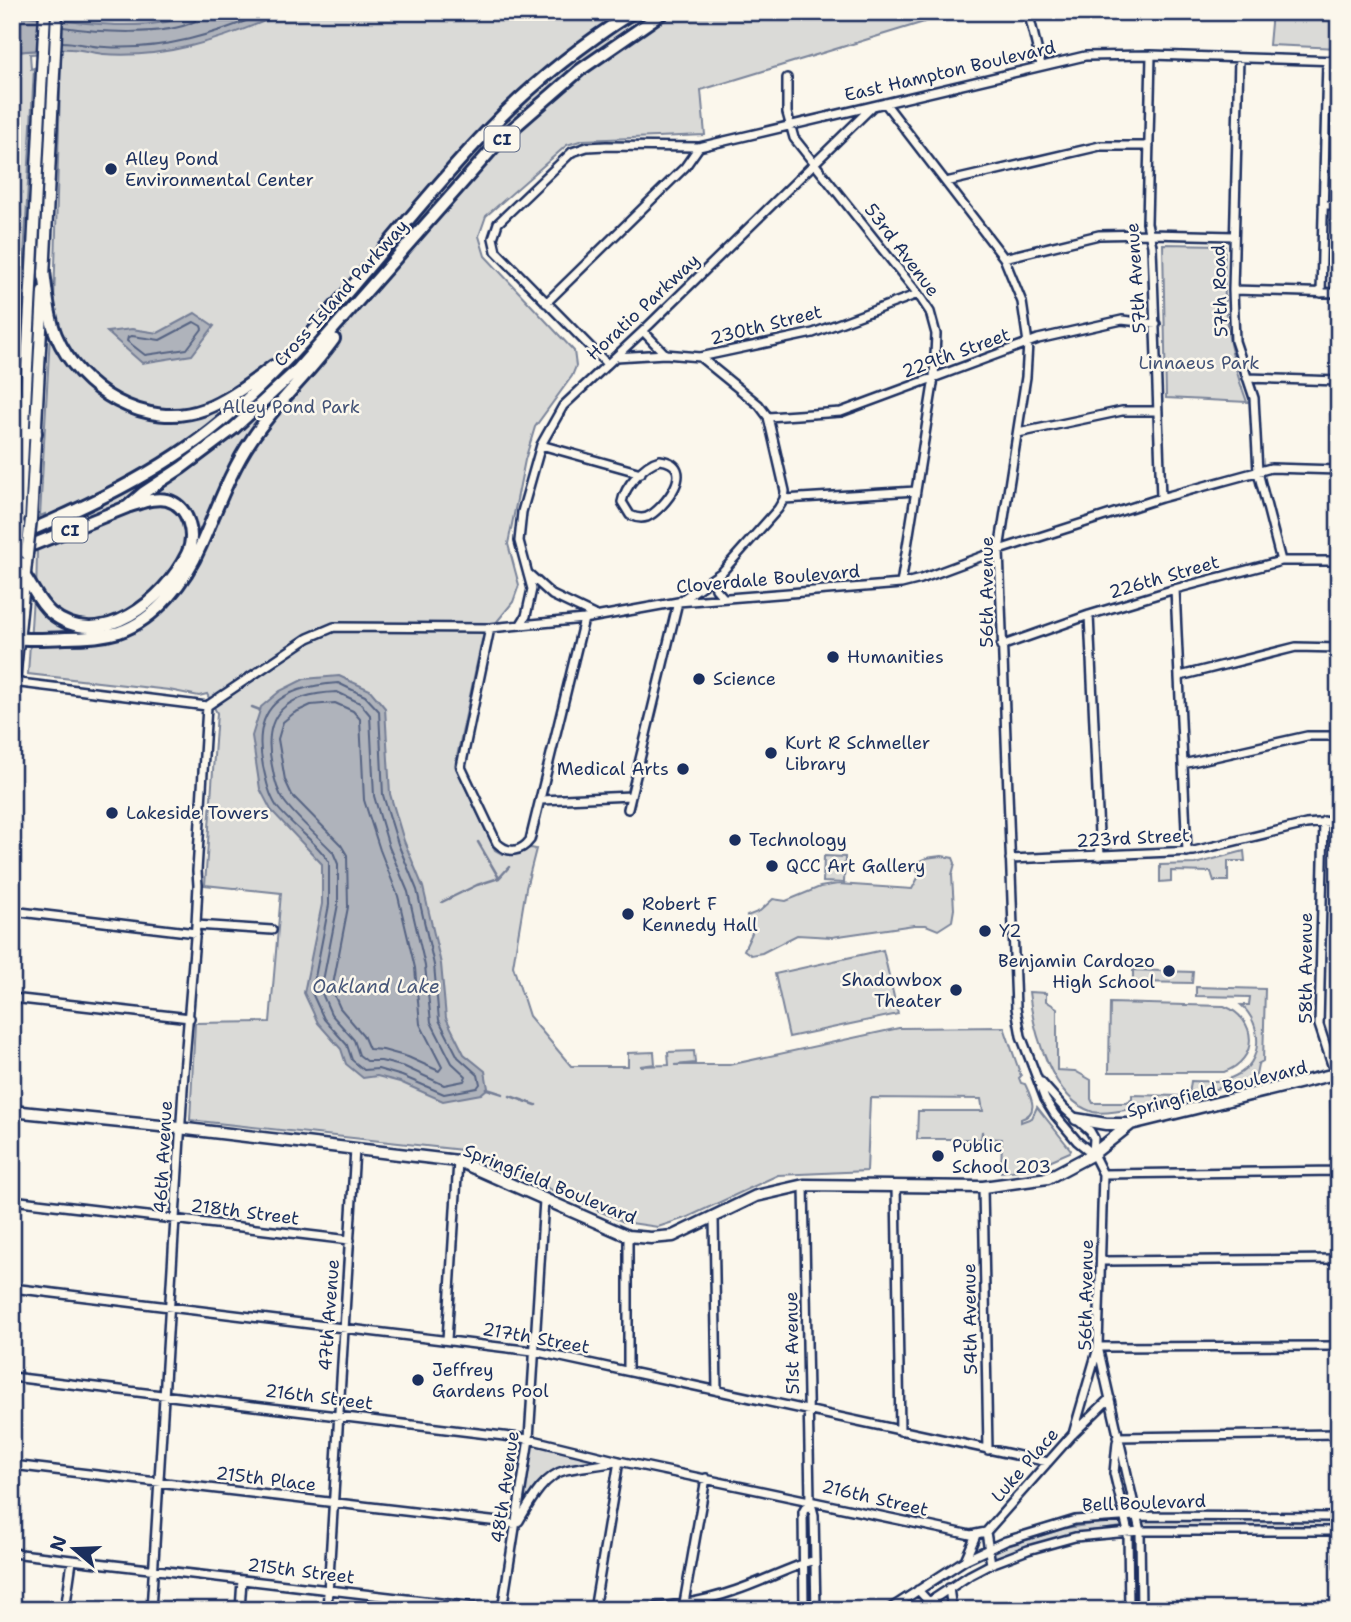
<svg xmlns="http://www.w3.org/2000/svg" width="1351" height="1622" viewBox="0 0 1351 1622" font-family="'Shantell Sans',sans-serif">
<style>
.green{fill:#dadad7;stroke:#7a849a;stroke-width:2}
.water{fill:#afb3bb;stroke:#747e96;stroke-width:2}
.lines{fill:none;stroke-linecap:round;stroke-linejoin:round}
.shore{stroke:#566483;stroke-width:2}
.stream{stroke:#747e96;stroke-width:2.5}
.minor-casing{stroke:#1b2f5e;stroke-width:12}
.major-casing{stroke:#1b2f5e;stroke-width:15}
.highway-casing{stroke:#1b2f5e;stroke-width:16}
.minor{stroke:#fbf7ec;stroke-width:7}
.major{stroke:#fbf7ec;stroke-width:10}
.highway{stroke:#fbf7ec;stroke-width:10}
.major-bridge-casing{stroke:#1b2f5e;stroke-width:15;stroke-linecap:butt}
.major-bridge{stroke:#fbf7ec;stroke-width:10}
.poi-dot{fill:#1b2f5e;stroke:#fbf7ec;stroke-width:2.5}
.labels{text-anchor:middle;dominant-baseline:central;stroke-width:5;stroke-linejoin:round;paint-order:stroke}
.shield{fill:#fbf7ec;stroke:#5e6b89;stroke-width:2}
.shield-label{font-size:16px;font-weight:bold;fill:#1b2f5e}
.street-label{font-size:18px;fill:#1b2f5e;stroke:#fbf7ec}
.poi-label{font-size:18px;fill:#1b2f5e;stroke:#fbf7ec;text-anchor:start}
.park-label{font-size:18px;fill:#415176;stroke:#fbf7ec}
.water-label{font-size:19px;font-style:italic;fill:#47577a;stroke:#fbf7ec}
</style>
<rect width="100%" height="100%" fill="#fbf7ec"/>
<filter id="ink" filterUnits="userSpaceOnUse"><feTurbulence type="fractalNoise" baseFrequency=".0143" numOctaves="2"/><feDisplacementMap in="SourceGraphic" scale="14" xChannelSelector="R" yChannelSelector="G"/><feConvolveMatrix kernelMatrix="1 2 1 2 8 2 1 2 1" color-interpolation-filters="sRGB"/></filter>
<g filter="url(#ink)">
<path class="green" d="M12,12H34L35,15L62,16V12H957L701,90L705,135L583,140L567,145L486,216L479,236L485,256L574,351L576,366L572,376L535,427L525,460L508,544L519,585L513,602L482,640L455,766L495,850L502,854L531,848L536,849L526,888L513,966L529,1016L571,1066H628V1053L654,1052L655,1064L640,1066L669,1065L668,1052L694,1051L695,1063L675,1065H729L899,1028L1004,1027L1021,1076L1019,1078L1021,1083L1025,1084C1031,1097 1040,1113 1021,1119V1122L1032,1118L1037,1107L1071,1150L1070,1152L1031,1169L1001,1172L1002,1139L983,1138L982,1131L981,1139H917L918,1111H983L981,1099L870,1098L867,1171L778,1175L688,1217L658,1227L624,1222L462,1150L190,1120L195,1023L270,1022L281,893L205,885L217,713L207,694L199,696L169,690L28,674L33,596L36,599L37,550L42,545L45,514L40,516L50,334L53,339L61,52L30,54L31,69L34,68C29,183 21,297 16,411L12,412V52L61,49L62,21L12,15Z
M1272,12H1339V48L1269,45Z
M1163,244L1225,245C1223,305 1225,345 1247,402L1166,398Z
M1244,851L1245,861H1228V881H1214L1211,872L1171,871V881L1160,882V865L1195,864Z
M824,856L845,857L844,883L823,882Z
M942,856L953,858L955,863L952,875L954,909L952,921L938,930L926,925H914L832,937L797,935L762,953L751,955L744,950L752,933L747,916L760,911L773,899L786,901L820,887L838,884L912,889L920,874L914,866C922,857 931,857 942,856Z
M883,950L898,1014L789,1037L775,974Z
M1133,970L1193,972L1192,983L1133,982Z
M1196,987L1265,989L1263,1061L1258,1064L1255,1080L1189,1095L1191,1081C1206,1081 1222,1083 1235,1076C1264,1063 1263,1024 1241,1005H1249L1250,997L1196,996Z
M1029,992L1046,993V1001L1057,1008V1070L1075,1071L1091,1080V1099L1093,1103H1127L1132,1099V1095L1183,1096C1167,1102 1108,1116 1093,1112C1052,1100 1033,1030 1029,992Z
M1110,1003L1224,1006C1258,1019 1259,1060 1224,1072H1109Z
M529,1439L619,1461L575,1468L549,1479L516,1524Z
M1142,1519L1328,1520L1331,1524L1328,1528L1144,1526L1140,1521Z
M1120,1520L1123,1523L1121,1527L1065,1536L993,1558L994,1550L1066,1528Z"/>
<path class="water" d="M196,12H278L274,17C221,40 162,59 103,54C92,53 82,49 71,49C52,48 32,51 12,52L13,14C65,21 150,36 196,12Z
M195,313L214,326L192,355L142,363L107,332L132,329L158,333Z
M339,676L370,690L385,708L390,794L404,841L423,887L441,964L446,1018L464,1054L485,1071L488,1088L481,1094L443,1101L400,1082L377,1076L363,1078L346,1064L341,1049L318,1023L304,993L322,904V864L271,810L260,789L252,736L261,707L280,691L304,679Z"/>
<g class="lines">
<path class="shore" d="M63,27C95,32 166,37 195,21L197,12
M62,42C77,42 90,47 105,47C162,51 217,34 268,12
M194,322L201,326L202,329L187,349L145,355L127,341L128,337L132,336L160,340Z
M338,683L365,696L379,711L383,795L398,844L417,890L434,965L439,1020L458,1057L478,1075L480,1084L477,1088L444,1094L402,1076L378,1069L364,1070L352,1060L347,1045L324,1019L312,993L329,905V862C316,841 293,827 277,807C269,795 266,780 263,766C251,706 282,687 338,683Z
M337,692L360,703L370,715L374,796L389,847L408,892L425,966L431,1022L452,1063L466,1076L464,1081L444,1085L405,1067L381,1061H367L359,1055L354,1040L331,1014L321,991L338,904V864L333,852C318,836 298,820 284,801C277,791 274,778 272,766C261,713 286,694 337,692Z
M335,703L353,711L360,719L364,800L380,850L398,896L415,968L420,1024L442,1067L439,1071L408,1057L383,1050L369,1049L363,1035L340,1008L332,990L348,907L347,855L341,845L292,795L285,780L278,739L283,722L294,713L311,705Z"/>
<path class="stream" d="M252,707L260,710
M500,877L509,867
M442,902L477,885L499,878L478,842
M487,1089L503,1094
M510,1096L536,1105"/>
<defs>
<path id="minor" d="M1030,19L1041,65
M1151,55L1147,223L1152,246L1161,498
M1239,58L1233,290L1235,341L1254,398L1258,472L1281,561
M787,78V113L794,138L918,294L930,312L936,334L934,378L901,584
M885,103L1004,258L1022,302L1028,343L1026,377L999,550L1016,1008L1021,1036L1045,1099L1055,1115L1077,1141L1093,1154L1103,1174L1098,1347L1140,1531L1141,1610
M946,182L1100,146H1149
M1323,205H1339
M1004,258L1099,235L1150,234L1234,236
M1233,290L1339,293
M1321,293L1327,61
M546,303L685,167L699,147
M643,331L665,354
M616,357L665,354L700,357L813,333L918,294
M606,363L496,251L493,238L498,223L572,152L587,147L606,146L699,147L1085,56L1151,55L1339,61
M1247,378L1339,381
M768,417L841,412L1038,339L1122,320L1156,324
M1018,433L1122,411H1158
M541,445L641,473
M660,460C700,465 663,510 647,517C641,519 636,518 630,515L622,502C625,486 644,464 660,460Z
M784,499L916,491
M530,575L552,595L596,616
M714,579L716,589L723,597
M1175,589L1187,852
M680,601L722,572L778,509L784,499L785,491L768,417L759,405L700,357
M1089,615L1100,856
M521,624L526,616L532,589L519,541L522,512L541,445L563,406L643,331L872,107
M490,628L461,767L497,843C508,854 521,852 530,840L584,619
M1001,646L1089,615L1175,589L1281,561H1339
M1180,676L1296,647L1339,648
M12,682L207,706
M207,706L308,638L334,627L490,628L584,619L678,602L901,584L921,579L999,550L1161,498L1271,468L1339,470
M1183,764L1307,736H1339
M541,800L631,796
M628,809L678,602
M1324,821L1319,1025L1335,1074L1339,1238
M1010,859L1194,851L1306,824L1339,821
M12,911L196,933
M196,925L272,930
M12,998L190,1018
M1041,1082L1065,1109L1090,1131L1094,1138L1093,1154
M1103,1174L1339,1171
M804,1185L810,1500L814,1515L816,1610
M896,1186L900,1431
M983,1187L988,1450
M12,1200L350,1240
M714,1218L717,1391
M628,1236V1371
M1102,1261L1339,1259
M12,1288L533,1351L1048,1462
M447,1340L458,1161
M1098,1347L1339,1346
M12,1377L529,1439L619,1461L971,1535L986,1532L1072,1435L1110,1398
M1073,1434L1098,1348
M1117,1437L1339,1434
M1117,1442L1114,1473L1128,1532L1129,1610
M12,1465L516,1524
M1339,1490V1567
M519,1521C530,1502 544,1475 566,1470C582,1466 599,1466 615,1462
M986,1532L991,1564
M12,1553L492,1609L586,1610
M965,1560L976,1535
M949,1588L952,1610
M918,1590L929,1602L930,1610
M684,1603L706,1478
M65,1610L72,1561
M151,1610L184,1072L196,925L198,885L197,871L207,706
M240,1610L242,1580
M327,1610L355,1149
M502,1610L529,1439L544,1200
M594,1610L619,1461
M612,1610C654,1609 695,1605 734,1591C762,1582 787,1568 815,1560
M804,1610L803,1512L810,1500
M888,1610L965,1560L1006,1541L1075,1520L1136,1516L1339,1517
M917,1610L970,1575L991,1564L1028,1550L1075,1537L1140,1531H1339"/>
<path id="major" d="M44,277L57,12
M31,519L43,292
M19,524L45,12
M12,596L17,558
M12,699L27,554
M12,1111L170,1127L458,1161L628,1236L651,1238L673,1236L756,1196L804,1185L983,1187L1048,1178L1093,1154L1131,1124L1339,1073
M1076,1119L1106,1124H1131"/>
<path id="highway" d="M44,272C47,292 48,316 56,335C79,390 146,431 205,409C229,400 254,381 273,366
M12,433H36
M12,482L20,497
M12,538C84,508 160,473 221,422C323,336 397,224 489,129C532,84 581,45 633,12
M12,553L127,507L143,493L181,468L233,429L297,370L502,138L580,70L664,12
M26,578C34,590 40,604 51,613C101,653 165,599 187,554C196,535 189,506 167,500C154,497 141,503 130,506
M12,638C30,640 48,639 66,638C84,638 102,637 119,632C157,619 186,580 201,545C217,509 230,471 252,439C276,403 309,374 334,339"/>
</defs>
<use href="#minor" class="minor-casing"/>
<use href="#major" class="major-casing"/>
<use href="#highway" class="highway-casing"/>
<use href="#minor" class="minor"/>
<use href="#major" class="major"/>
<use href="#highway" class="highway"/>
<defs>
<path id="major-bridge" d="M27,554L31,519
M17,558L19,524"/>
</defs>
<use href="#major-bridge" class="major-bridge-casing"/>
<use href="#major-bridge" class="major-bridge"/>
</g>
</g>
<g class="poi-dot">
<circle cx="111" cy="169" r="7"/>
<circle cx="833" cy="657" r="7"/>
<circle cx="699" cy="679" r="7"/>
<circle cx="771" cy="753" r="7"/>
<circle cx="683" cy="769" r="7"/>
<circle cx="112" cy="813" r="7"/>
<circle cx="735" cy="840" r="7"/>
<circle cx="772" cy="866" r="7"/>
<circle cx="628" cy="914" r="7"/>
<circle cx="985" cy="931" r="7"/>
<circle cx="1169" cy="971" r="7"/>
<circle cx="956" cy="990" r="7"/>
<circle cx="938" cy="1156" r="7"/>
<circle cx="418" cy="1380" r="7"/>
</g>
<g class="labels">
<g class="shield">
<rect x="484.5" y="126.5" width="35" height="25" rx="5"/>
<rect x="52.5" y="517.5" width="35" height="25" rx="5"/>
</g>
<g class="shield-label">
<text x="502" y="139">CI</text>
<text x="70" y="530">CI</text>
</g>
<g class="street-label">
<text transform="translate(950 71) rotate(-13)">East Hampton Boulevard</text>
<text transform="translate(902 250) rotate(53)">53rd Avenue</text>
<text transform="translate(1136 278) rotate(-94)">57th Avenue</text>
<text transform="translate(1220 291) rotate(-92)">57th Road</text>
<text transform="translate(341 293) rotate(-48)">Cross Island Parkway</text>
<text transform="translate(643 307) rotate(-43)">Horatio Parkway</text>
<text transform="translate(766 325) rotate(-14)">230th Street</text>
<text transform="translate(956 353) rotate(-20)">229th Street</text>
<text transform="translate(1164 577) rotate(-16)">226th Street</text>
<text transform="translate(768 579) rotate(-5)">Cloverdale Boulevard</text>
<text transform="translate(987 592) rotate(-90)">56th Avenue</text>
<text transform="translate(1133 838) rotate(-3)">223rd Street</text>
<text transform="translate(1306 968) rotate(-90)">58th Avenue</text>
<text transform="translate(1217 1089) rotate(-14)">Springfield Boulevard</text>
<text transform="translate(163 1157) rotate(-87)">46th Avenue</text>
<text transform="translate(550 1184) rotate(22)">Springfield Boulevard</text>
<text transform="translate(245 1212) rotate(7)">218th Street</text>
<text transform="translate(1086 1295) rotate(-89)">56th Avenue</text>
<text transform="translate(329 1315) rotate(-86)">47th Avenue</text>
<text transform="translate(970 1319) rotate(-91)">54th Avenue</text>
<text transform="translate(536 1338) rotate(10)">217th Street</text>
<text transform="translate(792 1343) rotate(-91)">51st Avenue</text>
<text transform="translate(319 1397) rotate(7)">216th Street</text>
<text transform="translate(1025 1465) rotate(-49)">Luke Place</text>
<text transform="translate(266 1479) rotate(7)">215th Place</text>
<text transform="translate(505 1487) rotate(-82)">48th Avenue</text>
<text transform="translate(875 1498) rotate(13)">216th Street</text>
<text transform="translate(1144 1503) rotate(-2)">Bell Boulevard</text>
<text transform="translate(301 1571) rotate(7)">215th Street</text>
</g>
<g class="poi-label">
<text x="125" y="159">Alley Pond<tspan x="125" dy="21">Environmental Center</tspan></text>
<text x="847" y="657">Humanities</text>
<text x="713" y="679">Science</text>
<text x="785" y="743">Kurt R Schmeller<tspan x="785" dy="21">Library</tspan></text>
<text x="669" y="769" text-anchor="end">Medical Arts</text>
<text x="126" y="813">Lakeside Towers</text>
<text x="749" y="840">Technology</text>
<text x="786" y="866">QCC Art Gallery</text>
<text x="642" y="904">Robert F<tspan x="642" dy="21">Kennedy Hall</tspan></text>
<text x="999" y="931">Y2</text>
<text x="1155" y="961" text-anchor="end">Benjamin Cardozo<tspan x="1155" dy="21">High School</tspan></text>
<text x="942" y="980" text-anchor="end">Shadowbox<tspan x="942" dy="21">Theater</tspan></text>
<text x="952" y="1146">Public<tspan x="952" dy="21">School 203</tspan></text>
<text x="432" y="1370">Jeffrey<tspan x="432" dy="21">Gardens Pool</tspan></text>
</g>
<g class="park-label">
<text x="1199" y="363">Linnaeus Park</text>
<text x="291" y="407">Alley Pond Park</text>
</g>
<g class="water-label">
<text x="376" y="986">Oakland Lake</text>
</g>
</g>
<rect width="1351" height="1622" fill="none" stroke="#fbf7ec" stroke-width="42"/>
<rect x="21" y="21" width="1309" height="1580" fill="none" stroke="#1b2f5e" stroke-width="2.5" filter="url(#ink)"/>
<g transform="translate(74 1549) rotate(289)" stroke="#fbf7ec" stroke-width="5" paint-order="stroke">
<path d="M0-5L12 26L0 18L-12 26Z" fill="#1b2f5e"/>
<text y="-10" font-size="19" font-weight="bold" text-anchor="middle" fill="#1b2f5e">N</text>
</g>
</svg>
